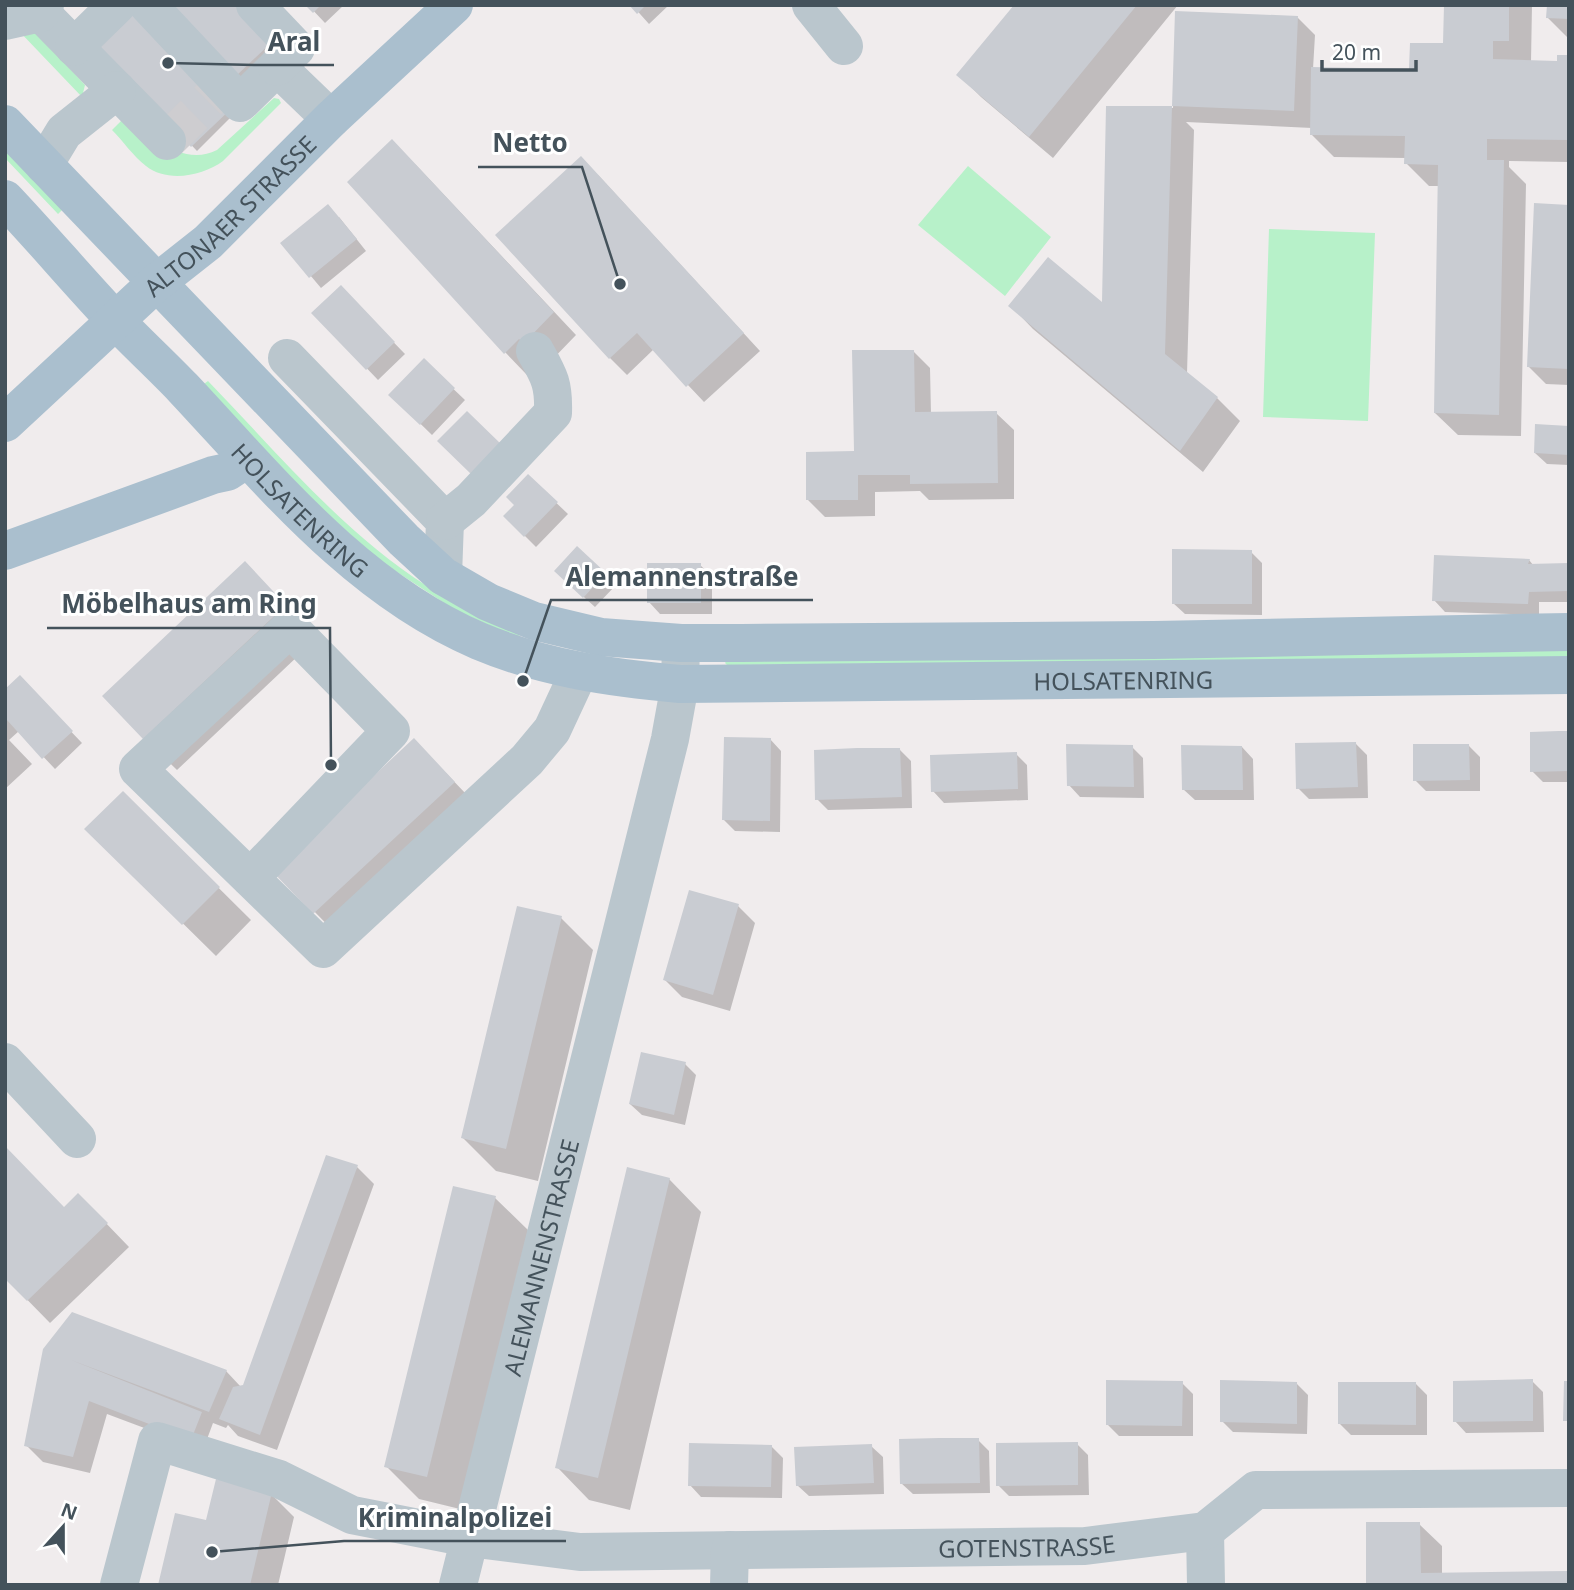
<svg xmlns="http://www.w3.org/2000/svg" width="1574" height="1590" viewBox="0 0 1574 1590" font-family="'Noto Sans',sans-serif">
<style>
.green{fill:#b7f1c9}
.shadow{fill:#0003}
.building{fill:#c9ccd2}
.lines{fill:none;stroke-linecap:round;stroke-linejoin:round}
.minor-tunnel{stroke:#cecdd0;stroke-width:38;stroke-dasharray:38 19;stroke-linecap:butt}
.minor{stroke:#bac6cd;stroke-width:38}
.major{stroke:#aabfce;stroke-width:38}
.labels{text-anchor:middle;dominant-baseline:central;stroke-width:6;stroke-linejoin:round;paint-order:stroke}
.street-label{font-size:24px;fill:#44525b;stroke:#fff}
.leader{fill:none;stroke:#44525b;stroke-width:2.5}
.callout-dot{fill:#44525b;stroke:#fff;stroke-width:2.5}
.callout-label{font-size:26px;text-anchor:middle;font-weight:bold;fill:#44525b;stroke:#fff;stroke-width:6;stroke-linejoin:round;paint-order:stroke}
</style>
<rect width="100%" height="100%" fill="#f0eced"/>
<path class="green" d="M31,27L85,85L82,97L18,30Z
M274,98L279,99L281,103L223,161C203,176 167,183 146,166C133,156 123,141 112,130L123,119C151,136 183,167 217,150Z
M5,147L63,209L58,214L5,158Z
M968,166L1051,237L1005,296L918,225Z
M1269,229L1375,233L1368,421L1263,417Z
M208,381C277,452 343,533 427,586C455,604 489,616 519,631L520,639L455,610L380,561L325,512L201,386Z
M1569,649V657L727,665L725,663L727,660Z"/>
<path class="shadow" d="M237,5L289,59L197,151L99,48Z
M308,5H344L325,23Z
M632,5H669L649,24Z
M1016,5H1178L1053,158L981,97L959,75Z
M1446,5H1532L1531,62H1559L1569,57V162L1509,161V167L1526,184L1521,436L1458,435L1435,413L1440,186H1429L1406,163V158L1334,157L1311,134L1312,128L1186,122L1194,130L1187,374L1217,398L1240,421L1203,472L1033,329L1011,306H1103L1108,108H1173L1177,13L1298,18L1315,35L1313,69L1411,70L1445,45Z
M1569,5V39L1548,18Z
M415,164L576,335L548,364L527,375L505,352Z
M598,175L760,351L704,402L654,349L627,375L610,358Z
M1569,207V385L1546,384L1529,367Z
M339,217L366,251L321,288L283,243Z
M341,288L405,354L378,380L314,313Z
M913,351L930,368L931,414L996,413L1014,430V499L929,500L920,491L875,492V516L825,517L808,500L855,453Z
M424,361L465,400L432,435L391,395Z
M1569,428V465L1547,464L1535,453Z
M528,476L568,514L536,547L505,516L516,505Z
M1251,552L1262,563V615L1185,614L1173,603Z
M1529,560L1534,566L1569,565V602H1539V615L1445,612L1434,600Z
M700,565L712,576V614H660L649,602Z
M605,574L616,585L595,607L567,582Z
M277,596L317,638L177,770L144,738Z
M20,678L82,743L55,769L19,731L9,740L32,764L5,789V692Z
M1569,733V782H1543L1532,771Z
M770,739L781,751L780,832L735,831L724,820Z
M1356,744L1367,755L1368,798L1309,799L1298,788Z
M1469,746L1480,757V791H1426L1415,780Z
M1132,747L1143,758L1144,798L1080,797L1069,785Z
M1242,747L1253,759L1254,800H1195L1183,789Z
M900,750L911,761L912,808L828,810L817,799Z
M1016,754L1027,765L1028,800L944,803L933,791Z
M446,773L486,815L347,945L275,871Z
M123,793L251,920L216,956L87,829Z
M738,906L755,923L730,1011L682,997L665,980Z
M561,918L593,950L538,1181L496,1171L463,1138Z
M685,1064L696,1075L685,1125L642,1115L630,1104Z
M357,1167L374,1184L277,1450L238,1436L228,1425L226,1428L213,1423L203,1450L107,1414L90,1473L43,1462L26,1445L45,1350L226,1371L241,1387L245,1386Z
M669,1179L701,1212L630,1510L589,1500L557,1467Z
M495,1198L528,1230L460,1509L419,1499L386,1466Z
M64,1209L101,1218L129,1247L50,1323L5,1277Z
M1532,1381L1543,1392L1544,1432L1466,1433L1455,1421Z
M1182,1383L1193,1394V1436H1119L1107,1424Z
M1297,1384L1308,1395L1307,1434L1233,1432L1222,1421Z
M1416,1384L1427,1395V1435H1351L1340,1424Z
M978,1440L989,1451L990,1493L913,1494L901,1483Z
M1077,1444L1088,1455L1089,1495L1009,1496L998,1485Z
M771,1446L783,1458L782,1498L701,1497L690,1485Z
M871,1446L883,1457L884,1494L809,1496L797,1485Z
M271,1494L294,1517L278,1585H160Z
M1419,1524L1442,1546V1574L1368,1585Z"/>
<path class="building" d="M162,5H239L273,41L236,76L233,107L191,147L97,48L139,8Z
M305,5H321L313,13Z
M629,5H646L637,14Z
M1014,5H1137L1029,137L956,75Z
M1444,5H1509V41H1493V59L1557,61V55H1569V140L1487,139V160H1504L1499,415L1434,413L1438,165L1404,164L1405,136L1310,135L1311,67L1409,69L1410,43H1443Z
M1547,5H1569V19L1546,18Z
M1175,11L1298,16L1294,111L1172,106L1165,354L1218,397L1180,451L1008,306L1048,257L1102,302L1106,106H1172Z
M392,139L554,312L524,343L519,339L504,354L347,182Z
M581,156L744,333L686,387L637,333L609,359L495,235Z
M1534,203L1569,205V369L1527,367Z
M328,204L357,239L309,278L280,243Z
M341,285L395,342L366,370L311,313Z
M852,350H914L915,412L997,411L998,483L910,484V475H858V500H806V452L854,451Z
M424,358L455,388L420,425L388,395Z
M467,411L502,445L472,475L437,441Z
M1535,424L1569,426V455L1534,453Z
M528,474L558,502L524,537L503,516L514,505L506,497Z
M577,546L606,573L583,598L554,571Z
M1172,549L1252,550V604H1172Z
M1434,555L1530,559L1528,564L1569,563V591L1529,592L1528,604L1432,601Z
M245,561L286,605L143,739L102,696Z
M647,563H701V603H647Z
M20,675L73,731L42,759L7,720L5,722V689Z
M1559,731H1569V771L1530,772V732Z
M724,737L771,738L770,821L722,820Z
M414,738L455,782L313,914L272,871Z
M1356,742L1358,787L1296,789L1295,743Z
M1066,744L1133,745L1134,787L1067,786Z
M1413,744H1469L1470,780L1413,781Z
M1181,745L1242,746L1243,790H1182Z
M857,748H900L902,797L815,800L814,750Z
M1017,752L1018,789L931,792L930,755Z
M123,791L220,887L182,925L84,829Z
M689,890L739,904L713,995L663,980Z
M517,906L562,916L506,1149L461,1138Z
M641,1052L686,1062L674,1115L629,1104Z
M5,1146L64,1207L78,1193L108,1223L27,1301L5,1279Z
M326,1155L358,1165L260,1435L219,1419L233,1387L243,1385Z
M627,1167L670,1178L598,1478L555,1468Z
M453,1186L496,1196L427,1477L384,1467Z
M72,1312L227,1370L209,1412L71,1360L202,1412L191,1440L89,1401L73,1457L24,1446L43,1349Z
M1533,1379V1421L1453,1422V1381Z
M1106,1380L1183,1381L1182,1426L1106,1425Z
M1220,1380L1297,1382V1424L1220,1422Z
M1564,1381H1569V1421H1563Z
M1338,1382H1416V1425L1338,1424Z
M939,1438H979L980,1483L900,1484L899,1439Z
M1078,1442V1485L996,1486V1443Z
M689,1443L772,1445L771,1487L688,1486Z
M872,1444L874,1483L796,1486L794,1447Z
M216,1479L272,1492L250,1585H158L175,1513L206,1520Z
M1366,1522H1420L1421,1573L1569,1571V1585H1366Z"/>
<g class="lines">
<path class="minor-tunnel" d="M167,141L224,85"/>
<g class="minor">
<path d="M148,5L240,103L277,67L331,119"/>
<path d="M255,5L296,48L277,67"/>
<path d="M811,5L844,46"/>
<path d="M41,13L167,141"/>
<path d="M5,21L41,13L45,5"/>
<path d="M74,47L117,5"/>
<path d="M44,165L64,132L117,90"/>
<path d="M287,358L445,521L443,576"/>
<path d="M445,521L471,500L553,413C554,383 549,376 535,351"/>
<path d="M250,878L391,731L290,628L138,769L323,949L527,760L552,730L579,672"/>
<path d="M5,1062L77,1139"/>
<path d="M1205,1531L1206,1585"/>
<path id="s1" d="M119,1585L157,1441L279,1479L352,1515L469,1538L580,1552L1085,1546L1205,1531L1256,1490L1569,1488"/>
<path id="s2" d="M458,1585L670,739L680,684L681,643"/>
<path d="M729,1585L730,1550"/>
</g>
<g class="major">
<path d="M5,124L404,540L443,576L488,602L534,621L601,637L681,643H742L1154,640L1569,632"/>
<path id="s3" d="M5,199C43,239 78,281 116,321C138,344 161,365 183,388C271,482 357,589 479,641C543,668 611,678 680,684L1569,675"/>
<path id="s4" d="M5,423L156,283L208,242L331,119L454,5"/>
<path d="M5,551L213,475L227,472L247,459"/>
</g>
</g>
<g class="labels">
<g class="street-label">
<text stroke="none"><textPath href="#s4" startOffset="306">ALTONAER STRASSE</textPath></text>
<text stroke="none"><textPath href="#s3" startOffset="429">HOLSATENRING</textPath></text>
<text stroke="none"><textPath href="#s3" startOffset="1302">HOLSATENRING</textPath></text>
<text stroke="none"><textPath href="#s2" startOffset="338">ALEMANNENSTRASSE</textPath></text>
<text stroke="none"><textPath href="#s1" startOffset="1036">GOTENSTRASSE</textPath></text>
</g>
</g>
<path class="leader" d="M168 63L254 65H334M620 284L582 167H478M523 681L551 600H813M331 765L330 628H47M212 1552L344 1541H566"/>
<g class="callout-dot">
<circle cx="168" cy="63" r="7"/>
<circle cx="620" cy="284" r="7"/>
<circle cx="523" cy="681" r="7"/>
<circle cx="331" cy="765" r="7"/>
<circle cx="212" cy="1552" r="7"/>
</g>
<g class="callout-label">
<text x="294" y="51">Aral</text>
<text x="530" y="152">Netto</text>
<text x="682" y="586">Alemannenstraße</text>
<text x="189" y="613">Möbelhaus am Ring</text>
<text x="455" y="1527">Kriminalpolizei</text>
</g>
<rect width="1574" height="1590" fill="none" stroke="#44525b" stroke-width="14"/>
<g transform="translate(63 1527) rotate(21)" stroke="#ffffff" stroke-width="5" paint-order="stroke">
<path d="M0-5L12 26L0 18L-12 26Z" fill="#44525b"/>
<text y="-10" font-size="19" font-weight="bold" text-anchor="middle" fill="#44525b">N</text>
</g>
<path d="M1322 60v10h94v-10" fill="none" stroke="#44525b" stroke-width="3.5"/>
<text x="1332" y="60" font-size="21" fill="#44525b" stroke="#ffffff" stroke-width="5" paint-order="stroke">20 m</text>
</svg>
